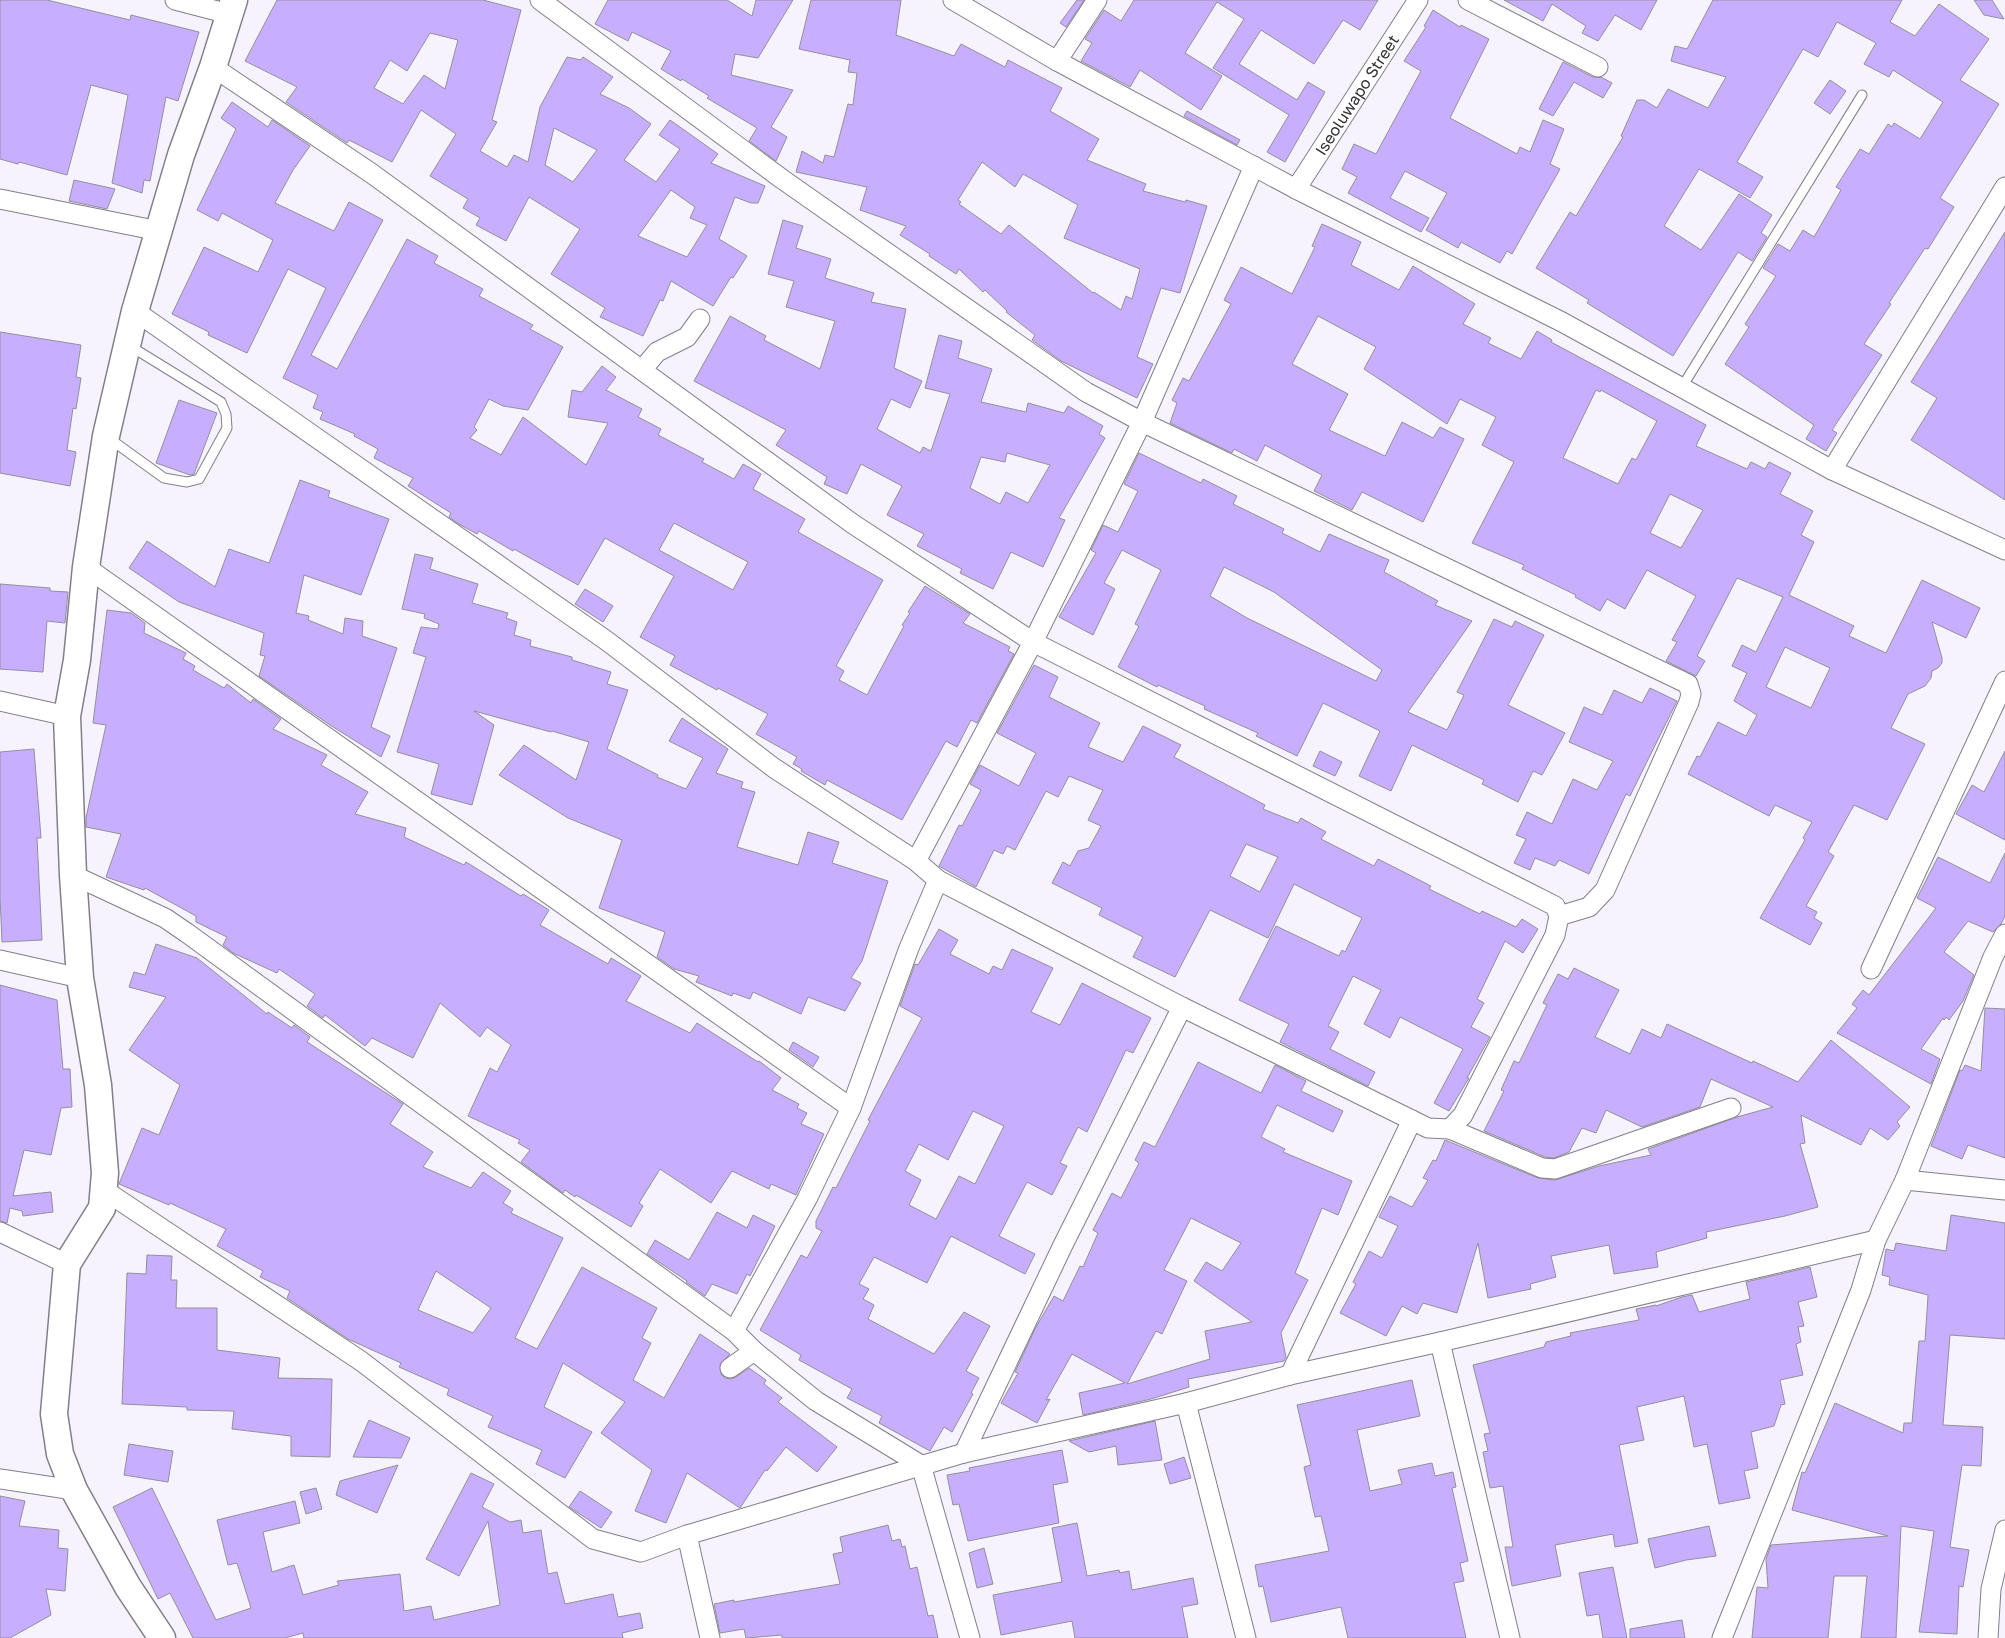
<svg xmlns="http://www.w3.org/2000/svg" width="2005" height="1638" viewBox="0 0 2005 1638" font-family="'Golos Text',sans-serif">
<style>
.building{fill:#c7aeff;stroke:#92909a;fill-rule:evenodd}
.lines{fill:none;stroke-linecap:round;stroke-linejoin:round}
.lane-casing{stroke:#827f89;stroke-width:11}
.street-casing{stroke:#827f89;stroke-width:21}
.secondary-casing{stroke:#827f89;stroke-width:29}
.lane{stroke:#fff;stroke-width:9}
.street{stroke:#fff;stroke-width:19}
.secondary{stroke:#fff;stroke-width:26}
.labels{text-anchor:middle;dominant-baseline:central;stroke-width:4;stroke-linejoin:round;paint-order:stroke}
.street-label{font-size:16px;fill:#323135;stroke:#fff}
</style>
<rect width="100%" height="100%" fill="#f6f3fe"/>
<path class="building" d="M0,0H47L130,20L131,15L199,32L178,101L166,97L150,181L144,180L142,193L112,183L128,95L91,85L67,175L19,162L18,164L0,159Z
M277,0H483L521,10L492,120L497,122L480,151L507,167L514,155L528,162L540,107L567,57L581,60L583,57L613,77L600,94L629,108L651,124L624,160L656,182L680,149L659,135L670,120L718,154L711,163L765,186L758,203H751L735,197L719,239L747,256L733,278L731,277L713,306L671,281L663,301L660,300L643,336L600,317L605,308L551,274L580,229L529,197L506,241L476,225L480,218L463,208L468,199L430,176L456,134L421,110L392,162L349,140L347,143L286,102L297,87L245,61ZM430,33L458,40L445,89L424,75L403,104L374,88L390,60L407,71ZM554,128L597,150L573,182L545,165ZM671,190L695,207L690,218L707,225L687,257L638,236Z
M608,0H727L752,16L756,0H793L758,58L735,54L731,75L793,90L771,127L787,137L776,161L749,141L757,128L707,98L709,96L682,79L681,81L661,69L671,51L632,32L628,41L595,24Z
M811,0H901L896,35L954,56L961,44L1005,67L1008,60L1062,88L1050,111L1099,139L1087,160L1146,184L1143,191L1185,202L1186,200L1207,206L1180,293L1161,288L1137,357L1153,364L1137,398L1061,361L1032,340L1035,335L1006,312L1007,311L985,290L983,292L959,269L956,274L929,256L930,254L900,235L906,226L860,210L867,187L796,172L802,151L823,163L825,155L834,157L848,104L853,105L857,73L848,72L850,60L799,49ZM982,162L1015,187L1023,174L1078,205L1064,238L1140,269L1132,299L1126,296L1121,310L1094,292L1093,293L1009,225L1001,234L959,204L961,202L958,200Z
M1077,0H1084L1066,27L1060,23Z
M1134,0H1378L1360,30L1343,20L1314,64L1261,30L1239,64L1297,100L1308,82L1325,92L1285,162L1267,152L1289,115L1213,68L1244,19L1217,2L1185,53L1222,76L1201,110L1140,70L1130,87L1081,61L1092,43L1085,39L1104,10L1121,21Z
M1504,0H1657L1641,30L1615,15L1598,41L1582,33L1586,26L1552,4L1543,21Z
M1713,0H1902L1890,22L1915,36L1939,4L1989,39L1960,80L1999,104L1940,198L1954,207L1928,249L1925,248L1889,303L1891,304L1864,344L1882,355L1832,430L1837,433L1826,451L1806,439L1814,425L1725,364L1749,327L1745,324L1776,276L1763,268L1778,244L1790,251L1803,230L1814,237L1841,190L1836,187L1860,149L1869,154L1888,124L1892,127L1894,123L1920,139L1943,102L1893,70L1889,77L1864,64L1876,43L1837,22L1818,57L1803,49L1737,162L1763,177L1750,198L1699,169L1664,226L1701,250L1739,194L1772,215L1761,233L1767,237L1752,261L1738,252L1673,356L1587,303L1589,300L1536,268L1570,212L1576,216L1623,137L1621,136L1637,100H1644L1657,108L1668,89L1708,108L1726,77L1671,61L1675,46L1687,49Z
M1974,0H1992L2004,19L1984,15Z
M1433,10L1460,27L1461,25L1489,39L1450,118L1517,154L1520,147L1530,152L1543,120L1564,129L1550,164L1560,169L1512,254L1507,251L1500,263L1461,242L1458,248L1426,230L1447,193L1405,171L1390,198L1429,218L1421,232L1348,193L1357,177L1342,169L1354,144L1376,154L1421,71L1404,61L1426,27L1424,26Z
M1563,62L1593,77H1601L1612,83L1603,98L1574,82L1553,116L1539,109Z
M1830,80L1846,91L1830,114L1814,103Z
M232,102L268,127L272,120L310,146L293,170L275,203L334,231L349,202L383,220L311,355L337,369L407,239L438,256L434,263L483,289L479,296L533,325L530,329L563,347L528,410L503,406L489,399L474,427L477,430L470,438L501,455L523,417L586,465L608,423L568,417L572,390L582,392L602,366L616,377L606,390L642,409L638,417L661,429L658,435L704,459L702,462L734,479L743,464L761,474L753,489L805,519L798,532L883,580L836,666L844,671L839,680L867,695L904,626L902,625L910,613L908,612L925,586L970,614L963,623L1010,647L1008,651L1014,654L977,723L971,720L957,747L946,741L902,820L827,780L825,785L801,771L802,769L793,764L797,757L756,734L768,714L718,688L717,690L670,665L675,656L640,637L674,576L605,538L578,585L514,549L513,551L479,531L477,534L459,524L449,517L451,513L408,486L413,478L374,458L378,449L354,436L355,434L320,419L323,412L313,408L318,395L283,378L326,288L288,269L247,353L208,335L209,332L172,314L204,247L258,272L273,240L222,213L218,221L197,210L236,129L221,118ZM674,523L748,562L733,590L659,550Z
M1187,111L1240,140L1237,145L1184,116Z
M74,180L115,189L107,209L69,201Z
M783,220L803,226L796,248L831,259L825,278L874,293L871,302L906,309L894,368L922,381L910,408L891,399L877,429L920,453L923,447L931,451L950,394L925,388L939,335L962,341L958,358L992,369L981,402L1026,412L1028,403L1064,413L1068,406L1103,426L1099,434L1105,438L1059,518L1065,520L1043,567L1011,552L993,589L960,573L962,569L917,546L924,534L887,515L902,486L861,464L847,494L824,484L827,477L776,445L786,430L694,381L730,316L766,336L764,340L820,369L835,321L786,307L794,281L768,274ZM1007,453L1050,465L1028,503L1006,492L1000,504L970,488L981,457L1005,462Z
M1322,224L1361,242L1351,265L1399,290L1413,266L1475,304L1463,324L1491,338L1488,343L1521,359L1537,331L1552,340L1551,342L1706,425L1696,446L1747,469L1751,462L1765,469L1769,462L1791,473L1780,494L1813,511L1801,535L1814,542L1789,595L1854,626L1849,636L1886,653L1922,580L1980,608L1966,638L1932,622L1942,658V663L1938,668L1932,671L1931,678L1925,686L1908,694L1891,728L1925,744L1887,820L1854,805L1828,852L1834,856L1806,906L1817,912L1814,918L1822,923L1810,945L1760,918L1805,840L1803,838L1812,822L1775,805L1769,816L1688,774L1697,756L1700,757L1718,722L1746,736L1757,715L1734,701L1747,673L1732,666L1742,645L1756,652L1783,597L1737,578L1697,656L1705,661L1696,676L1666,661L1677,642L1672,640L1696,596L1647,570L1625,609L1607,599L1600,611L1575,597L1576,595L1522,569L1524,565L1472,543L1514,462L1482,445L1496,417L1460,399L1447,424L1364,369L1376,347L1318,316L1292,364L1348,394L1329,430L1385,456L1402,422L1433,438L1440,427L1464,439L1423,522L1362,492L1352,510L1314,491L1322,475L1265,445L1257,461L1234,449L1232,453L1170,423L1177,403L1172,400L1183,378L1189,381L1231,304L1224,300L1241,267L1292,294L1315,247L1312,246ZM1596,390L1600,392L1601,390L1657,421L1636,460L1632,458L1618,484L1563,458ZM1670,494L1703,510L1681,548L1650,533ZM1785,647L1830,668L1811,708L1766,687Z
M2005,232V500L1911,440L1937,398L1911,382Z
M0,332L81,345L76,377L81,378L76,409L73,408L67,450L76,452L70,486L0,473Z
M179,400L217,413L194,474L190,475L156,463Z
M1139,453L1201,483L1203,479L1237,496L1233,504L1284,529L1282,533L1320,552L1329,534L1389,560L1384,572L1438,601L1435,605L1472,621L1408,712L1447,730L1464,695L1457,692L1494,619L1512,627L1515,621L1544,635L1508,705L1565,733L1542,775L1533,771L1518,802L1482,784L1484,780L1412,745L1391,791L1359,776L1380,731L1323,703L1297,756L1256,736L1258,733L1204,709L1205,706L1158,685L1157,687L1118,667L1139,626L1135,624L1161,570L1122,550L1104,583L1115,589L1093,635L1059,617L1096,553L1091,550L1103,525L1118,532L1138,491L1124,484ZM1224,567L1274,592L1382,670L1376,681L1247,618L1210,596Z
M300,480L330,491L328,497L389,519L361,595L304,575L296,613L309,616L308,620L343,634L345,618L363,621L362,636L397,648L371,727L390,736L381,757L330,725L259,676L265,656L260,655L264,633L179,602L129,568L147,541L215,587L229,549L269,563Z
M415,554L433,558L430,569L478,584L472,603L508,613L506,618L517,622L514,635L531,640L530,646L572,657V660L611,672L607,684L628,690L607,749L658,775L657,777L686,789L703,758L669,741L682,718L728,749L716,773L743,782L741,788L755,792L737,847L798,865L808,832L839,842L832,863L888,881L862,961L851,978L861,983L845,1011L808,997L801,1014L753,992L750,999L733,993L732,996L696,982L699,976L674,969L657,957L665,932L599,908L622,840L568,818L499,775L524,745L576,780L589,742L552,731L551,732L474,711L494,725L472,805L431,794L439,764L397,752L426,657L413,653L421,627L438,629L439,624L424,618L425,614L402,609Z
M0,584L50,588V591L68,592L65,623L47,621L43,672L0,669Z
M585,589L613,606L603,622L575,604Z
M107,610L131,613L145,623L144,633L186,653L183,659L195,666L193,670L224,688L227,684L251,703L253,699L281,719L273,729L327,755L321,765L368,792L355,814L406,828L404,837L464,865L466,862L521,896L523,894L549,910L540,925L608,964L611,958L641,976L626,1001L690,1033L697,1023L758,1062L759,1061L781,1078L772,1090L799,1104L797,1108L807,1113L801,1124L824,1134L796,1195L771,1184L769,1189L732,1171L711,1203L660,1169L639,1203L643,1206L631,1227L576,1195L575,1197L565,1190L563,1193L521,1162L530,1150L518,1143L520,1140L468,1116L490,1068L497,1072L511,1045L487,1027L480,1037L440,1003L413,1058L372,1038L365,1046L325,1015L323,1018L307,1006L315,994L279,969L277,973L233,953L223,945L227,937L196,922V916L145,888L144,890L106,877L121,834L86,827V818L106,725L93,723Z
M1034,665L1058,677L1049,697L1100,723L1088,747L1123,762L1143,726L1181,745L1174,757L1265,805L1263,809L1298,823L1301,818L1326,832L1321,839L1374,866L1378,859L1431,886L1429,889L1480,914L1482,911L1516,927L1522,919L1538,929L1523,953L1505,941L1477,999L1484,1003L1471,1027L1490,1037L1467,1078H1469L1449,1111L1434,1103L1463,1049L1400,1017L1390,1038L1364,1024L1381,990L1353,976L1328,1026L1339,1032L1330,1049L1375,1072L1368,1086L1280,1042L1289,1024L1239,1000L1276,926L1339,956L1342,950L1345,952L1362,918L1294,884L1268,938L1210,910L1175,977L1133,957L1143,937L1099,915L1102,908L1052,883L1063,862L1070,866L1078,851L1089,848L1101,826L1088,820L1103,790L1069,776L1058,797L1046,791L1015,850L1007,846L1003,854L994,850L976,887L939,866L959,825L962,826L981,790L970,784L980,765L1019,786L1036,753L997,733ZM1246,844L1278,857L1260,892L1230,876Z
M1650,688L1677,701L1630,796L1626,794L1589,874L1559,860L1555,866L1535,858L1530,870L1514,863L1526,839L1516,835L1527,812L1552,824L1573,779L1597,790L1613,761L1569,742L1584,707L1602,715L1614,690L1642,703Z
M34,749L41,838H37L42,940L2,942L0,897V752Z
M1320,751L1342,762L1335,776L1313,766Z
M2005,751V840L1956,814L1972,785L1984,792Z
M2005,853V916L2001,924L1993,932L1968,921L1944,952L1974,975L1963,1001L1949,1020L1946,1017L1944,1020L1943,1018L1921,1049L1940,1059L1931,1084L1837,1033L1857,1008L1852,1004L1863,990L1869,995L1936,908L1917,898L1938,857L1990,883Z
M939,929L958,940L950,954L989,974L993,966L1002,970L1012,949L1053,968L1031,1012L1060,1025L1082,983L1151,1018L1133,1053L1126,1050L1087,1132L1078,1127L1060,1163L1067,1166L1052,1195L1027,1182L999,1236L1035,1254L1025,1274L951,1236L927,1283L874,1257L859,1284L869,1289L863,1299L874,1305L868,1319L934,1354L964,1312L990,1326L966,1371L979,1378L971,1393L973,1394L952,1432L944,1427L930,1451L879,1423L882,1416L847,1398L852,1389L799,1360L801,1355L760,1330L801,1255L807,1258L822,1231L816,1228V1221L833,1187L836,1188L870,1121L868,1120L922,1018L900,1006L915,964L918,965ZM973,1111L1004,1126L975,1184L959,1176L936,1219L909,1205L921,1180L905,1171L919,1144L948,1160Z
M156,944L197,958L267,1014L268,1012L292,1028L294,1025L310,1037L307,1042L403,1104L390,1124L433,1152L423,1167L471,1188L483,1172L511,1191L503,1203L513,1209L511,1213L563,1238L515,1338L537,1349L582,1267L657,1308L642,1338L651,1343L633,1380L664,1398L700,1334L730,1354L720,1364L721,1374L725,1378L731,1379L736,1377L749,1368L766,1380L764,1384L782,1398L778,1402L837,1447L817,1472L786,1447L767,1471L765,1470L740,1508L687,1473L666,1523L635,1511L652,1470L601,1433L625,1402L563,1363L544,1407L592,1432L565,1478L536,1464L542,1450L488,1427L493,1416L447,1395L449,1389L399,1367L401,1363L348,1339L287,1298L290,1291L260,1277L263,1271L217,1246L226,1229L170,1203L169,1205L119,1184L142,1128L159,1135L180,1085L129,1050L166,997L129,987L134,972L145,975ZM436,1271L491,1308L473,1333L418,1310Z
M1574,968L1619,990L1595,1037L1630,1054L1642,1029L1661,1038L1667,1024L1752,1063L1753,1061L1798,1082L1831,1040L1910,1107L1897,1122L1900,1126L1888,1140L1870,1128L1861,1145L1801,1115L1805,1143L1800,1144L1818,1207L1785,1216L1706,1232L1707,1238L1656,1252L1658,1267L1614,1274L1609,1245L1551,1256L1556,1277L1530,1284L1531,1289L1488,1298L1478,1243L1457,1313L1423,1303L1417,1314L1402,1306L1386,1336L1340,1313L1356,1284L1353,1282L1369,1251L1382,1258L1398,1226L1379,1217L1390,1196L1412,1207L1428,1180L1423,1178L1433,1160L1436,1161L1445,1140L1538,1178L1555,1180L1599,1166L1651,1155L1648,1149L1737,1117L1773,1107L1711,1079L1700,1107L1642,1127L1606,1110L1596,1133L1582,1128L1569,1152L1554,1158L1545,1157L1484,1131L1504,1091L1501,1090L1514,1061L1519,1063L1547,1005L1543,1003L1558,974L1568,979Z
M0,985L57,1000L63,1069H70L72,1107L61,1108L51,1155L24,1150L13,1196L51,1192L53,1212L23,1216L22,1211L10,1208L7,1223L0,1221Z
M1985,1008L2005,1009V1158L1968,1145L1962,1159L1931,1146L1960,1070L1962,1071L1965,1065L1981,1071Z
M793,1042L819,1057L813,1067L789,1050Z
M1198,1062L1261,1093L1275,1065L1306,1081L1301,1091L1343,1111L1333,1132L1277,1105L1261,1137L1285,1149L1283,1152L1352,1181L1338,1215L1322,1208L1295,1273L1308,1280L1281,1333L1286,1357L1284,1361L1188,1379L1189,1387L1151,1399L1083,1415L1079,1393L1125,1383L1072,1354L1046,1400L1050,1399L1037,1423L1001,1403L1018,1373L1015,1372L1036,1327L1054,1296L1063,1301L1080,1266L1083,1267L1098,1233L1093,1230L1112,1193L1121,1198L1139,1163L1135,1160L1144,1142L1155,1147ZM1191,1218L1241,1243L1222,1271L1206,1262L1194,1281L1252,1322L1205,1331L1210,1359L1127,1384L1156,1331L1162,1334L1187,1281L1164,1270Z
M717,1212L747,1228L753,1215L775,1226L750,1276L747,1274L737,1294L712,1284L705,1296L686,1282L687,1281L647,1254L655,1240L689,1260Z
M1951,1215L2005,1223V1339L1950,1335L1943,1425L1983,1427L1981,1466L1962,1465L1950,1547L1969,1550L1963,1587L1959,1586L1957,1634L1919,1632L1934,1531L1901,1526L1896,1638H1861L1867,1576H1834L1828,1638H1752L1757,1587L1768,1588L1766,1559L1771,1545L1888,1536L1792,1510L1802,1472L1805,1473L1835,1403L1903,1433L1904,1423H1912L1919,1341H1925L1928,1296V1295L1889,1285L1890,1277L1882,1275L1886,1249L1894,1251L1896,1243L1946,1251Z
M147,1255L172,1256L171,1280H177L176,1308H217V1350L280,1358L278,1378L332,1379L330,1457L291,1456V1436L232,1429L234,1411L187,1410V1407L122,1404L127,1273L146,1274Z
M1810,1267L1817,1297L1798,1302L1804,1326L1798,1327L1801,1342L1796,1344L1803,1375L1780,1380L1785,1404L1781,1405L1774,1426L1751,1432L1758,1468L1744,1471L1750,1498L1719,1504L1707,1444L1694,1447L1684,1396L1637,1407L1644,1440L1619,1445L1638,1543L1615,1547L1613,1534L1555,1545L1561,1576L1512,1586L1505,1547H1513L1503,1486L1490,1488L1483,1452L1488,1451L1484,1434L1490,1433L1473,1365L1544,1347L1546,1342L1571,1336L1570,1333L1639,1320L1636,1309L1656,1305V1306L1682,1297L1692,1295L1699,1312L1750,1299L1746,1282Z
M1412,1380L1420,1416L1357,1430L1370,1491L1402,1484L1398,1470L1432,1463L1435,1476L1453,1472L1456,1487L1452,1488L1468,1561L1460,1563L1464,1581L1454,1583L1466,1638H1348L1341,1607L1271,1622L1263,1586L1259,1587L1255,1565L1329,1551L1321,1516L1315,1517L1304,1467L1311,1465L1297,1405Z
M369,1420L410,1438L401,1458L353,1457Z
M1155,1421L1162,1460L1118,1465L1116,1446L1089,1452L1069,1441Z
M129,1444L173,1451L168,1482L124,1475Z
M1062,1450L1068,1482L1053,1485L1059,1523L968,1541L959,1504L953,1505L947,1475L970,1471L969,1468Z
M1184,1457L1191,1478L1170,1484L1164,1464Z
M398,1465L377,1513L336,1495L340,1481Z
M471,1473L494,1484L482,1507L510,1522L521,1520L523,1533L541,1530L548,1574L557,1572L565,1604L613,1594L618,1617L640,1613L643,1628L622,1633L623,1638H304L303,1633L285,1638H193L170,1593L158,1599L113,1507L152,1488L216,1620L251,1608L237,1563L228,1565L217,1520L295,1501L300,1523L263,1532L272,1572L294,1565L303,1595L339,1585L337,1581L400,1574L404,1611L431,1606L434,1620L500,1605L488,1521L459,1576L426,1559Z
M316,1488L322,1509L306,1514L300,1492Z
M580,1491L612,1512L601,1528L569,1507Z
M0,1496L25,1501L19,1526L59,1530L58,1548L68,1549L65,1591L46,1589L51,1615L10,1638H0Z
M1077,1523L1087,1576L1119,1570L1120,1573L1129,1571L1132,1590L1193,1578L1198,1604L1182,1607L1188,1638H1075L1072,1621L1001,1635L993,1595L1062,1582L1052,1528Z
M888,1525L892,1541L900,1539L902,1547L905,1546L910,1569L917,1567L928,1616L933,1615L938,1638H782V1635L746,1638L744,1629L720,1633L714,1604L734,1600V1602L840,1584L833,1554L843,1552L840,1537Z
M1709,1526L1716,1556L1686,1560L1655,1568L1648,1539Z
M984,1548L993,1584L977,1588L969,1553Z
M1613,1567L1627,1638H1603L1599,1614L1587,1616L1579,1573Z
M1682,1620L1685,1638H1630V1629Z"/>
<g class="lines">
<defs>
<path id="lane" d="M1682,387L1862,95
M110,439L164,478L187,482L199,479L227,428L226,414L221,402L130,346"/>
<g id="street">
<path d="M175,0L229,14"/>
<path d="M540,0L782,179L1086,392L1142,422L1688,684L1691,694L1689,702L1605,890L1589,907L1559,916"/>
<path d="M953,0L1057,61L1296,189L1562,322L1832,470L2005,550"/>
<path d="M1468,0L1598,67"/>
<path d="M1057,61L1097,0"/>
<path id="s1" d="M1296,189L1418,0"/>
<path d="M0,199L159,231"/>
<path d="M135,311L607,641L774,768L916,861L938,880L1182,1007L1428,1128L1450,1129L1463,1115L1555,935L1559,916L1555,906L1033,642L853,524L371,173L213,67"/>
<path d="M642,370L657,352L687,337L700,319"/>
<path d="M1832,470L2005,187"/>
<path d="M86,567L851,1108"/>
<path d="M0,701L67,716"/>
<path d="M916,861L1033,642L1142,422L1254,166"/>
<path d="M73,875L165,918L187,933L734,1331L754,1351L816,1401L921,1465L970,1638"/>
<path d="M0,960L80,978"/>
<path d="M1871,969L2005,681"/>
<path d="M1450,1129L1542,1168L1555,1169L1731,1108"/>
<path d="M1905,1180L2005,1190"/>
<path d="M104,1190L361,1361L593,1539L641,1552L687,1535L964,1453L1186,1403L1290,1375L1440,1342L1876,1240"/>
<path d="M0,1232L67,1264"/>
<path d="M734,1331L807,1199L851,1108L909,948L938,880"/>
<path d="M1440,1342L1510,1638"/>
<path d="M730,1368L754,1351"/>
<path d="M1290,1375L1412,1120"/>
<path d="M1186,1403L1246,1638"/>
<path d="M964,1453L1063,1245L1182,1007"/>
<path d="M0,1479L74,1490"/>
<path d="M687,1535L710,1638"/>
<path d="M1722,1638L1861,1290L1876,1240L1905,1180L1993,957L2005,934"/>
<path d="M1988,1638L1991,1589L2005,1530"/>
</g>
<path id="secondary" d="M162,1638L128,1587L74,1490L60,1454L54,1414L67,1264L102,1208L105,1173L98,1085L80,978L73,875L67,716L77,660L86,567L106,436L135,311L181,155L213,67L234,0"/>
</defs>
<use href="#lane" class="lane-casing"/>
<use href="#street" class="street-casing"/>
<use href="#secondary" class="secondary-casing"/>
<use href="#lane" class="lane"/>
<use href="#street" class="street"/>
<use href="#secondary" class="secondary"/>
</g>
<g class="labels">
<g class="street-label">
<text stroke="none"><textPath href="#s1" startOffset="112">Iseoluwapo Street</textPath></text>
</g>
</g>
</svg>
